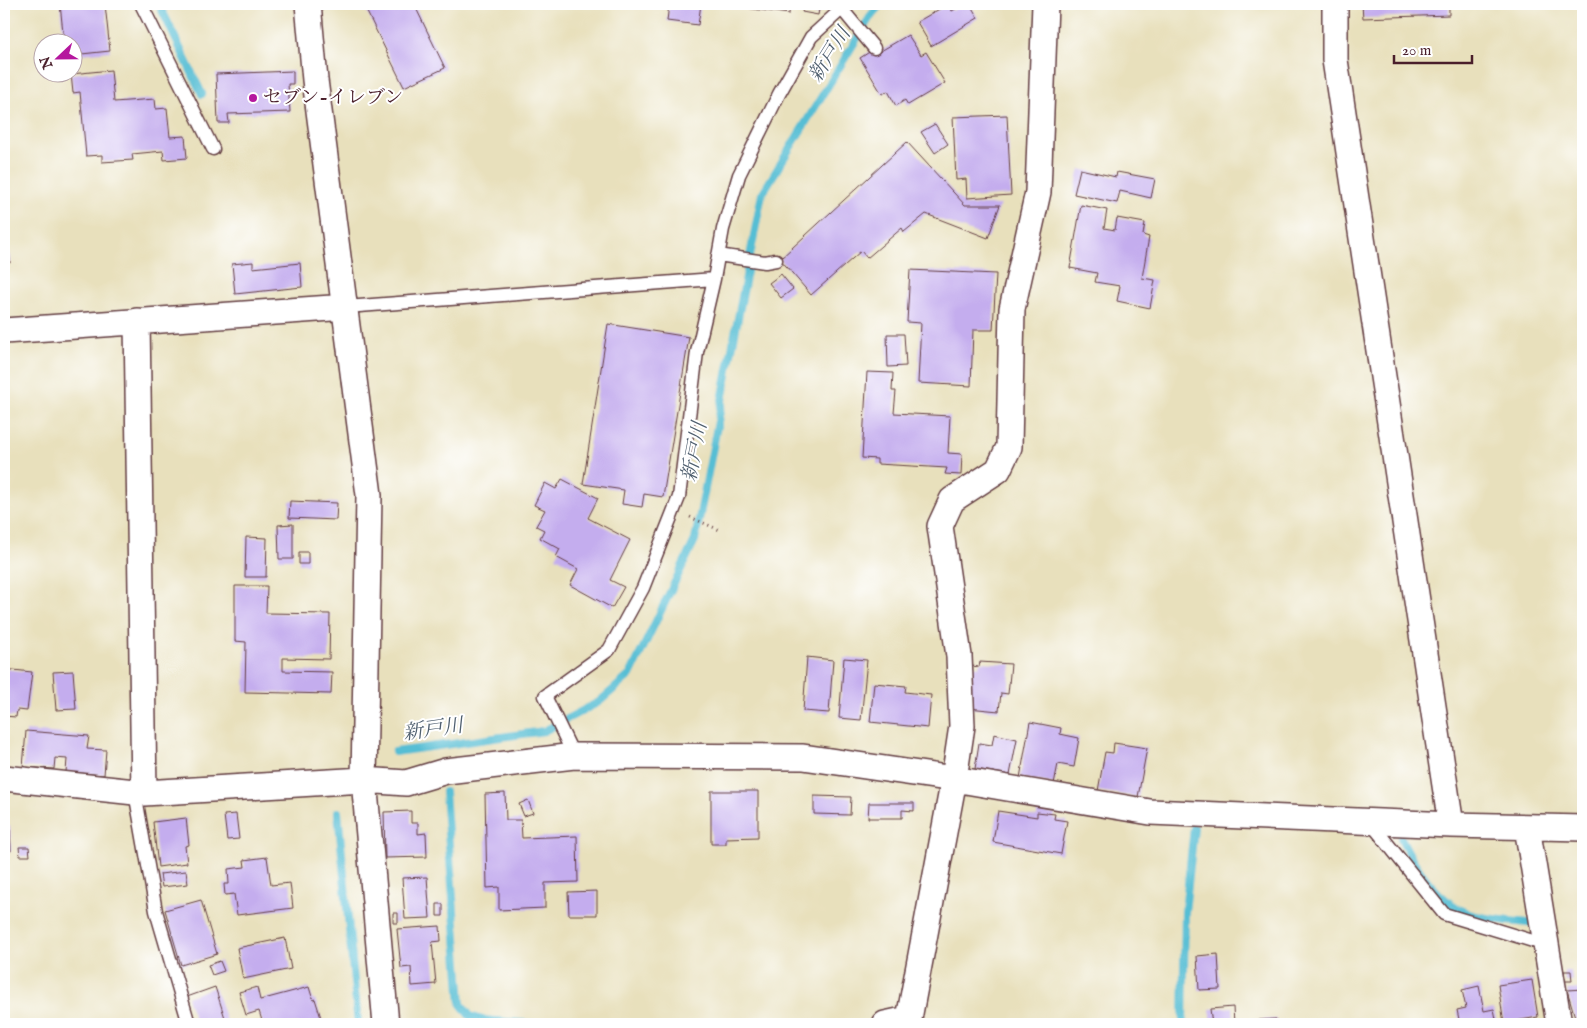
<svg xmlns="http://www.w3.org/2000/svg" width="1587" height="1028" viewBox="0 0 1587 1028" font-family="'IM FELL English','Noto Serif JP',serif">
<style>
.lines{fill:none;stroke-linecap:round;stroke-linejoin:round}
.stream{stroke:#56bed4;stroke-width:8}
.building{fill:#c4adee}
.service-casing{stroke:#623c41;stroke-width:15}
.minor-casing{stroke:#623c41;stroke-width:28}
.path{stroke:#623c41;stroke-width:3;stroke-dasharray:1 4;stroke-linecap:butt}
.service{stroke:#fff;stroke-width:12}
.minor{stroke:#fff;stroke-width:25}
.poi-dot{fill:#b5179e;stroke:#fff;stroke-width:2}
.labels{text-anchor:middle;dominant-baseline:central;stroke-width:4;stroke-linejoin:round;paint-order:stroke}
.poi-label{font-size:19px;fill:#4a1f2b;stroke:#fff;text-anchor:start}
.water-label{font-size:20px;font-style:italic;fill:#4f5f6f;stroke:#fff}
</style>
<rect width="100%" height="100%" fill="#fff"/>
<filter id="ink" filterUnits="userSpaceOnUse"><feTurbulence type="fractalNoise" baseFrequency=".02" numOctaves="2"/><feDisplacementMap in="SourceGraphic" scale="10" xChannelSelector="R" yChannelSelector="G"/><feConvolveMatrix kernelMatrix="1 2 1 2 8 2 1 2 1" color-interpolation-filters="sRGB"/></filter>
<filter id="wash" filterUnits="userSpaceOnUse"><feTurbulence type="fractalNoise" baseFrequency=".0096" numOctaves="4" result="noise"/><feDisplacementMap in="SourceGraphic" scale="20" xChannelSelector="R" yChannelSelector="G"/><feGaussianBlur stdDeviation="1.12" result="paint"/><feColorMatrix in="noise" values="0 0 0 0 0 0 0 0 0 0 0 0 0 0 0 0 0 1.4 0 .05"/><feComposite in="paint" operator="in"/></filter>
<g filter="url(#wash)">
<rect width="100%" height="100%" fill="#e8e0bc"/>
<g class="lines">
<path class="stream" d="M159,4L202,94
M395,752L544,731L599,702L630,675L695,540L762,194L872,14L881,4
M445,792L461,1004L470,1016L482,1020L534,1024
M338,812L358,1024
M1401,838C1415,867 1438,902 1469,914C1487,920 1508,920 1527,923
M1183,1024L1185,912L1194,828"/>
</g>
<g id="blocks">
<path class="building" d="M60,4H105L110,51L72,55V42H64Z
M363,4H414L445,68L404,87Z
M669,4H701L698,25L667,21Z
M747,4H790L789,14L746,8Z
M804,4H820L818,15L802,12Z
M948,4L952,11L964,4H970L978,18L931,46L917,22Z
M1362,4H1449V15L1363,18Z
M908,35L921,55L926,52L945,83L908,105L905,100L896,106L888,91L882,94L860,58L871,51L874,55Z
M111,70L114,102L155,99L156,109L167,108L170,137L185,136L187,158L164,160L163,151L132,154L133,160L102,162V155L86,156L80,92L73,93L71,74Z
M293,71V84H288L290,112L228,114L229,123H218L216,74Z
M1007,115L1011,195L967,198L966,179L956,180L953,117Z
M935,124L948,144L935,153L921,132Z
M907,142L965,205H1000L988,238L926,214L904,232L902,228L867,258L861,251L811,295L780,259Z
M1080,169L1116,177L1117,172L1155,179L1151,198L1120,191L1117,203L1074,194Z
M1081,205L1107,210L1104,228L1115,230L1117,218L1145,223L1143,235L1149,237L1142,278L1155,280L1150,308L1117,301L1120,286L1095,282L1097,273L1070,268Z
M8,237L10,263H4V238Z
M253,262V268L300,263L302,287L235,294L232,264Z
M910,270L996,274L993,330H973L971,386L918,383L921,323L907,322Z
M781,274L793,289L781,298L769,283Z
M608,324L689,337L663,497L644,494L642,507L622,504L624,490L583,484Z
M887,334H904L906,366L888,367Z
M867,372L893,373L892,391H896L894,413L950,416L948,453L962,454L961,475L945,474L947,468L877,464V459L862,458Z
M562,479L598,498L588,518L630,540L610,580L624,587L612,608L570,585L578,569L556,557L560,549L540,538L544,530L536,526L545,510L534,505L545,483L556,489Z
M290,501L337,503L336,520L289,518Z
M293,524V559H279L278,525Z
M246,537L267,538L266,577H245Z
M299,552H308V564H299Z
M235,586H267L266,613L330,614L329,659L283,658V671L332,672L331,694L245,692L246,642L235,641Z
M807,657L833,660L829,713L803,711Z
M844,658L867,660L861,720L839,718Z
M980,662L1011,664L1008,694L1001,693L999,711L968,708L972,666L979,667Z
M4,669L32,672L27,711L17,710L16,717L4,716Z
M73,671L76,709L56,710L53,672Z
M874,683L906,686L905,692L931,695L928,728L870,722Z
M1030,722L1061,728L1060,734L1079,738L1074,767L1058,764L1054,784L1020,778Z
M26,731L89,736L87,749L106,750L104,775L66,772L67,759L55,758L54,769L23,767Z
M994,734L1017,739L1010,775L975,769L979,743L992,745Z
M1114,743L1147,748L1138,797L1098,791L1105,752L1113,753Z
M711,791H758V837L726,838V844H711Z
M505,793L506,820H521L522,838L577,836L578,882L545,883V908L499,910V887L487,888L485,794Z
M814,796L851,797L850,815L814,814Z
M528,800L533,813L524,816L519,804Z
M869,803H914V811L902,810V818H868Z
M411,811V823H418V834L426,833L427,857L385,858L384,812Z
M998,811L1037,817V812L1055,814L1054,819L1067,821L1061,854L993,842Z
M236,814L239,839L227,840L224,815Z
M186,818L189,845L185,846L187,863L158,867L153,822Z
M4,826H10L11,851L4,852Z
M19,847H29L30,856H20Z
M267,857L271,885L290,883L293,908L237,915L234,894L225,895L224,884H229L228,869L245,867L244,860Z
M186,871L188,884L162,887L160,874Z
M427,877L430,918L405,919L402,878Z
M597,891V915H569L568,892Z
M201,900L217,954L181,965L165,910Z
M437,904H443V916H437Z
M393,913H398V923H393Z
M440,926L441,941L432,942L436,984L412,986L411,967L401,968L397,929Z
M285,938L291,969L243,979L237,948Z
M1218,954L1220,989L1199,990L1197,956Z
M220,961L224,971L212,975L208,965Z
M1564,971H1571L1572,981H1565Z
M1532,980L1538,1017L1504,1023L1498,985Z
M1479,986L1484,1011L1494,1009L1497,1024H1460L1457,1010L1466,1008L1462,990Z
M215,987L227,1024H196L187,997Z
M257,987L260,1000L309,987L313,1000L315,999L323,1024H263L259,1011L246,1015L239,992Z
M1583,989V1024H1577L1567,990Z
M1233,1007L1234,1024H1212L1210,1009Z
M1276,1019V1024H1259V1020Z"/>
</g>
</g>
<g filter="url(#ink)">
<use href="#blocks" fill-opacity="0" stroke="#623c41" stroke-width="1"/>
<g class="lines">
<defs>
<path id="service" d="M141,4L213,149
M841,8L874,48
M718,255L765,262L776,260
M714,279L723,229L739,175L779,94L811,37L847,4
M346,307L714,279L697,352L679,497L643,588L609,650L545,696L574,756
M135,792L156,911L189,1024
M1370,822L1444,914L1546,945"/>
<path id="minor" d="M308,4L315,80L369,495L364,780L386,1024
M1335,4V60L1451,825
M137,321L144,793
M4,331L346,307
M4,778L144,793L364,780L406,783L446,771L574,756L803,757L954,779L1150,812L1451,825L1583,828
M1527,827L1559,1024
M885,1024L908,1019
M908,1024L954,779L962,726L959,656L940,526L952,500L998,470L1009,447L1012,309L1038,192L1045,4"/>
</defs>
<use href="#service" class="service-casing"/>
<use href="#minor" class="minor-casing"/>
<path class="path" d="M690,517L722,531"/>
<use href="#service" class="service"/>
<use href="#minor" class="minor"/>
</g>
</g>
<circle class="poi-dot" cx="253" cy="98" r="5"/>
<g class="labels">
<g class="poi-label">
<text x="263" y="98">セブン-イレブン</text>
</g>
<g class="water-label">
<text transform="translate(830 55) rotate(-58)">新戸川</text>
<text transform="translate(695 452) rotate(-79)">新戸川</text>
<text transform="translate(433 730) rotate(-8)">新戸川</text>
</g>
</g>
<rect width="1587" height="1028" fill="none" stroke="#fff" stroke-width="20"/>
<g transform="translate(58 58) rotate(248)"><circle r="24" fill="#ffffff" stroke="#b7a5aa"/>
<path d="M0-4L9 19L0 12L-9 19Z" fill="#b5179e"/>
<text y="-8" font-size="14" font-weight="bold" text-anchor="middle" fill="#4a1f2b">N</text>
</g>
<path d="M1394 55v8h78v-8" fill="none" stroke="#4a1f2b" stroke-width="2.5"/>
<text x="1402" y="55" font-size="15" fill="#4a1f2b" stroke="#ffffff" stroke-width="4" paint-order="stroke">20 m</text>
</svg>
